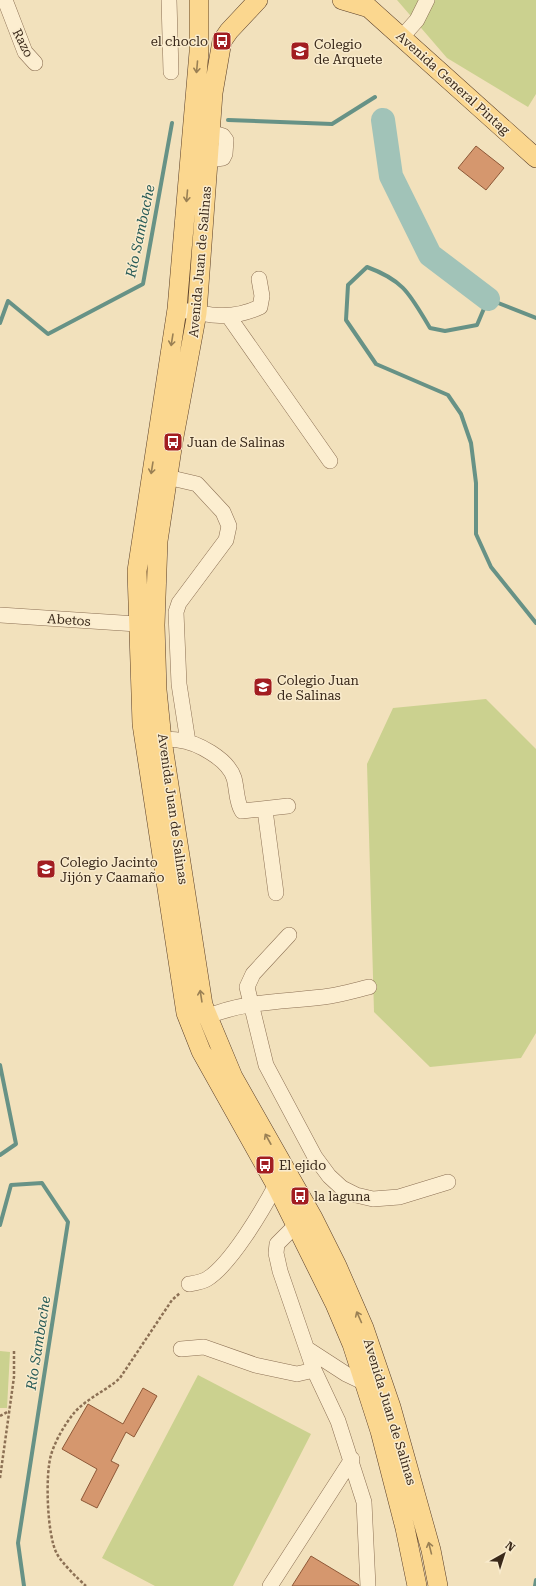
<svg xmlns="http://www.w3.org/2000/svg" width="536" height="1586" viewBox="0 0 536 1586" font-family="'Roboto Serif',serif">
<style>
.green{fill:#cbd18f}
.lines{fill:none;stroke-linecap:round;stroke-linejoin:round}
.stream{stroke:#679286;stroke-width:4}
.river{stroke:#a1c3b8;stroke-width:24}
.building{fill:#d5976e;stroke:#8e5837}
.minor-casing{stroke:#8c7054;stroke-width:16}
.major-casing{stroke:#593e29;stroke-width:20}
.path{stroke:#8c7054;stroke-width:2.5;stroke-dasharray:3 2;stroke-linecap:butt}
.minor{stroke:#fceed0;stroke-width:15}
.major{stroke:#fbd78f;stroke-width:19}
.oneway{stroke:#9a8054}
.labels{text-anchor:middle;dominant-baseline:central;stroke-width:3;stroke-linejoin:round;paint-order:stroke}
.poi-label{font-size:13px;fill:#3a291a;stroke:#f9ebcd;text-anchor:start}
.street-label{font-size:13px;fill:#3a291a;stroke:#f9ebcd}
.water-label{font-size:14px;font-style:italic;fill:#285b57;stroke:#f9ebcd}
</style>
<rect width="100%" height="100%" fill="#f2e1bc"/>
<path class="green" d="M397,0H536V94L528,107L447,58Z
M486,699L536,749V1033L521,1058L430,1067L374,1012L367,764L393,708Z
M0,1351L10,1352L7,1408H0Z
M198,1375L311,1434L233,1586H155L102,1558Z"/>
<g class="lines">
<path class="stream" d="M228,120L332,124L375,97
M536,318L488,299L477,325L445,331L430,328C410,295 405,281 367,267L348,285L346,320L376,364L448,395L461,414L471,443L476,483V534L491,567L536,623
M0,323L8,301L48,334L143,284L172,123
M0,1065L16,1144L0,1155
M0,1225L11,1185L42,1183L68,1222L18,1543L24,1586
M535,1586L536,1580"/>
<path class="river" d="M383,120L391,176L430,255L488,299"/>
</g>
<path class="building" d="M476,146L504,168L486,190L458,168Z
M143,1388L157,1396L134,1437L126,1432L111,1461L119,1465L97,1508L81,1500L97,1469L62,1449L88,1404L123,1424Z
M311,1556L359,1585V1586H292Z"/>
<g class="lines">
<defs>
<path id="minor" d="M5,0L25,52L35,63
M169,0L171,72
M402,37L417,20L427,0
M209,160L223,158L225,154L226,140L223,136L210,132
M177,309C209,315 230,321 260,307L262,296L259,279
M229,317L330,461
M167,477L197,484L223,512L229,526L226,540L179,603L176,612L179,684L188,742
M0,615L137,624
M162,740C167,740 173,739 178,740C197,742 228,759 234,778C237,788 236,802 242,811L288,806
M265,810L276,893
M289,935L253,974L247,987L266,1065L315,1157L329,1176L342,1188L356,1195L373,1199L399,1197L448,1182
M207,1017C245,1000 290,1002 330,996C343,994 356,990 369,987
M305,1222L296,1225L277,1244L276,1253L280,1271L314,1370L338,1421L364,1502L368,1586
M189,1284C195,1283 202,1282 207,1279C231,1264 262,1211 276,1185
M181,1349L204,1347L255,1365L297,1374L314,1370
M309,1350L346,1374L365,1383
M270,1586L352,1459"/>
<path id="major" d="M199,0V52L177,309L137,571L142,724L186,1013L201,1051L276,1185L335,1304L352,1344L380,1431L405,1528L417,1586
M258,0L229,31L222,41L213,93L197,313L173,442L158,541L155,625L157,690L162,740L203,1005L233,1077L313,1218L337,1266L364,1328L391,1407L431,1550L438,1586
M342,0L369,8
M360,0L536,158"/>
</defs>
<use href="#minor" class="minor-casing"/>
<use href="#major" class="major-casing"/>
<path class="path" d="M0,1416L9,1411
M0,1478L14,1377V1349
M86,1586C78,1579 62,1563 57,1554C47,1536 45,1475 51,1455C55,1441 65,1424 74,1413C87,1398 106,1391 120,1378L172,1300L180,1293"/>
<use href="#minor" class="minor"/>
<use href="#major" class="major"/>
</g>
<defs><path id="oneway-shaft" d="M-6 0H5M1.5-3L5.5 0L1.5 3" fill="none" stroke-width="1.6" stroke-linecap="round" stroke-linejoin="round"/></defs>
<g class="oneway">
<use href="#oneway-shaft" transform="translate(197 67) rotate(95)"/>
<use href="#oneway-shaft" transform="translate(187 196) rotate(95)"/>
<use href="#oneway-shaft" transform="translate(172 340) rotate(99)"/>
<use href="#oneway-shaft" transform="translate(152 468) rotate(99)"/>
<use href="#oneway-shaft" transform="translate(201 996) rotate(-99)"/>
<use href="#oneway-shaft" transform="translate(268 1139) rotate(-119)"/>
<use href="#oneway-shaft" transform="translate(359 1317) rotate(-114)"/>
<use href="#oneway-shaft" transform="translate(430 1548) rotate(-104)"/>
</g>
<defs>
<symbol id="bus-square" viewBox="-11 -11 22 22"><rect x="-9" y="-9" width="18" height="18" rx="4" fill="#a21d21" stroke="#f9ebcd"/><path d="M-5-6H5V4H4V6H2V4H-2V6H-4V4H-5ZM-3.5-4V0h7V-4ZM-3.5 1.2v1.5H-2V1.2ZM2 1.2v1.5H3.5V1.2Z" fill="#fff"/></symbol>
<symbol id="school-square" viewBox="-11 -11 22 22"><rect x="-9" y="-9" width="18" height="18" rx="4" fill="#a21d21" stroke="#f9ebcd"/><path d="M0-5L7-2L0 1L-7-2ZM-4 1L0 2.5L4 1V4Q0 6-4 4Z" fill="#fff"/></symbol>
</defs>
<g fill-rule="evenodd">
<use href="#bus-square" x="211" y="30" width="22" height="22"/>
<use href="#school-square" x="289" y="40" width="22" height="22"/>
<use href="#bus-square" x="162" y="431" width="22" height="22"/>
<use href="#school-square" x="252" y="676" width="22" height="22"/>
<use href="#school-square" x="35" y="858" width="22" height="22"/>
<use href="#bus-square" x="254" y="1154" width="22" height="22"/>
<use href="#bus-square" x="289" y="1185" width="22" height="22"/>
</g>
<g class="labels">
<g class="poi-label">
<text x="208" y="41" text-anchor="end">el choclo</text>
<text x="314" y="44">Colegio<tspan x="314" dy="15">de Arquete</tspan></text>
<text x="187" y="442">Juan de Salinas</text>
<text x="277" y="680">Colegio Juan<tspan x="277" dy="15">de Salinas</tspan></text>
<text x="60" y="862">Colegio Jacinto<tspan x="60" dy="15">Jijón y Caamaño</tspan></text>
<text x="279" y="1165">El ejido</text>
<text x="314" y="1196">la laguna</text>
</g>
<g class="street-label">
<text transform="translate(23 43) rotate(63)">Razo</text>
<text transform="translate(453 83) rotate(42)">Avenida General Pintag</text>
<text transform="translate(200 262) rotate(-85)">Avenida Juan de Salinas</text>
<text transform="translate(69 620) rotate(4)">Abetos</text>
<text transform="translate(173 809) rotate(82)">Avenida Juan de Salinas</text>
<text transform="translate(390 1412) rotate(73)">Avenida Juan de Salinas</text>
</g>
<g class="water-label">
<text transform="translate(140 231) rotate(-78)">Río Sambache</text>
<text transform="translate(38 1343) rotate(-81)">Río Sambache</text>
</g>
</g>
<g transform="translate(504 1554) rotate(39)" stroke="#f9ebcd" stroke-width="3" paint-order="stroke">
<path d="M0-3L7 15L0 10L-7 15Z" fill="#3a291a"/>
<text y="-6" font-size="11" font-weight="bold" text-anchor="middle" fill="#3a291a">N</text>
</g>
</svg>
